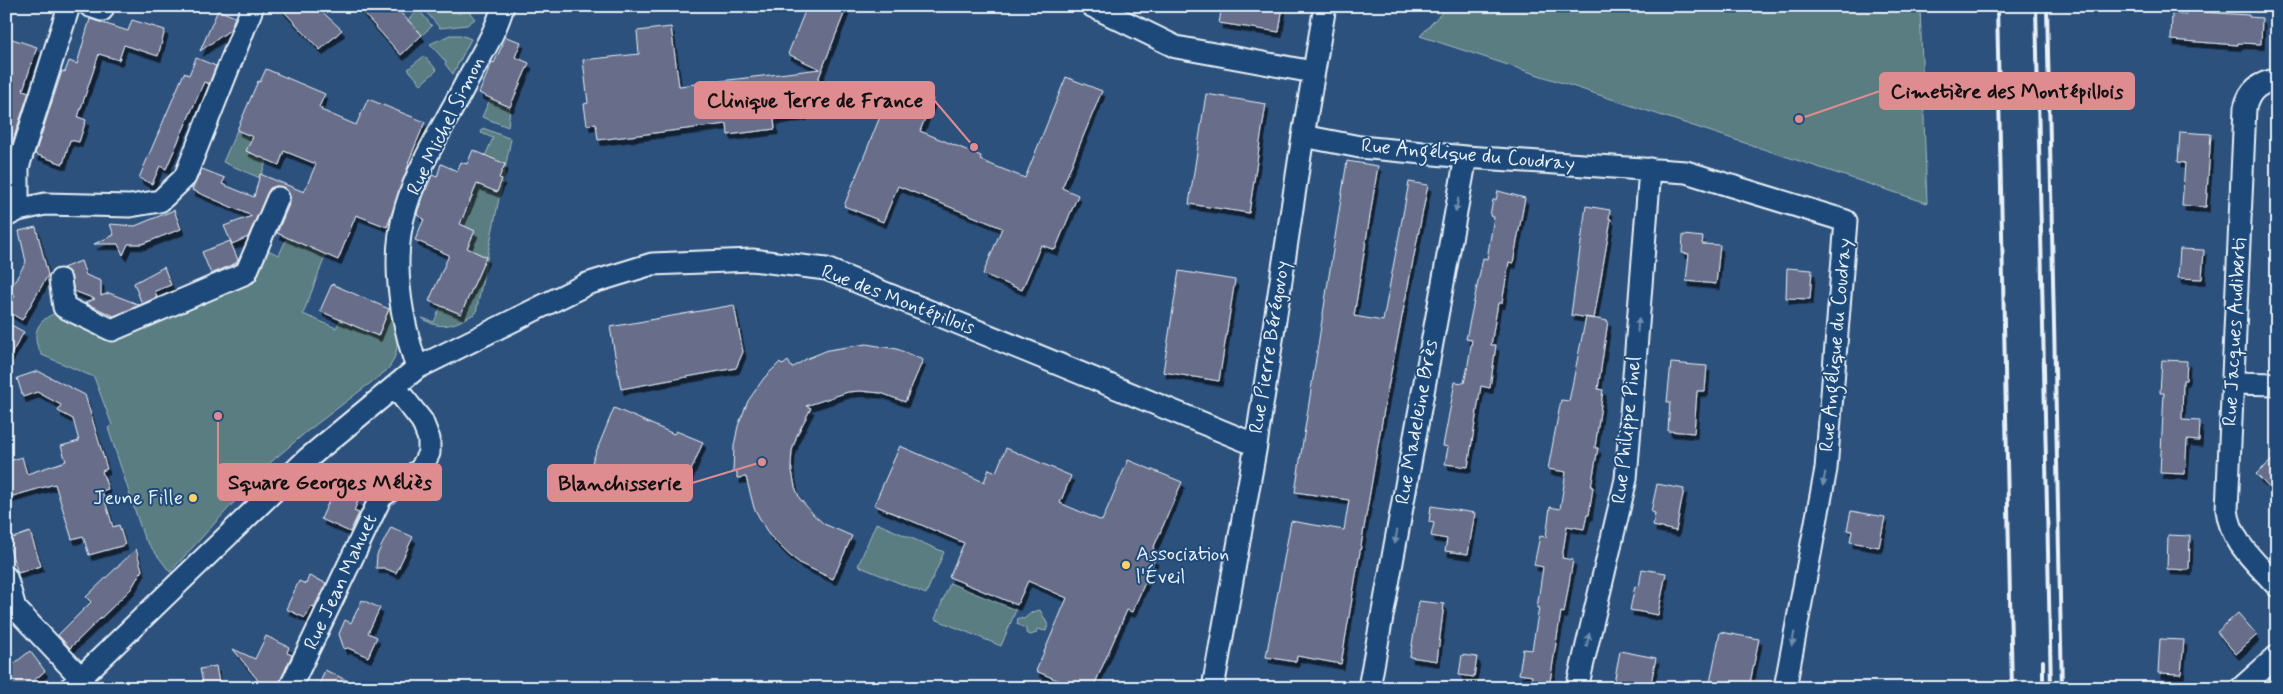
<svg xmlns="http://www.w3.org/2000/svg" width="2283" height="694" viewBox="0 0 2283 694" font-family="Mynerve,sans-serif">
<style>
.green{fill:#5a7d82;stroke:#a1b7bd}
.building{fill:#676e8a;stroke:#e8f1f8;filter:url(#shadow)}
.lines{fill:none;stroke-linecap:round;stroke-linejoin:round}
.minor-casing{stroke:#e8f1f8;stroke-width:25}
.minor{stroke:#1f4a7a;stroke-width:21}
.rail{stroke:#e8f1f8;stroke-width:4}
.oneway{fill:#6f8dac}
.poi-dot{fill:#ffd166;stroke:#1f4a7a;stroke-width:2}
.labels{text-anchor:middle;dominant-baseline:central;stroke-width:4;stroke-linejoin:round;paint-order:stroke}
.street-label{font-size:20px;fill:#e8f1f8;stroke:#1f4a7a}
.poi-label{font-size:20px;fill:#e8f1f8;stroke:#1f4a7a;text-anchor:end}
.leader{fill:none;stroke:#df8c90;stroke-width:2}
.callout-dot{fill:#df8c90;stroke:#1f4a7a;stroke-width:2}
.callout{fill:#df8c90;stroke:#df8c90;stroke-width:2}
.callout-label{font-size:21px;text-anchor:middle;font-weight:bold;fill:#111}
</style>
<defs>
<filter id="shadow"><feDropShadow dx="3" dy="5.5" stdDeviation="0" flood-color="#0009"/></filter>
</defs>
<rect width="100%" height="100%" fill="#2d517d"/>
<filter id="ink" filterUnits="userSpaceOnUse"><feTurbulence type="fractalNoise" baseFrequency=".02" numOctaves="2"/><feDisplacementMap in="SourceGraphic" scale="10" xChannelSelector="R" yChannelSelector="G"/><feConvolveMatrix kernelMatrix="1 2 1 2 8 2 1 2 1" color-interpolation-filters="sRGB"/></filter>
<g filter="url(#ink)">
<path class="green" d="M421,6H452L459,14L466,8L475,19L467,25L440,28Z
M1448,6H1920L1927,203L1420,36Z
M419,10L432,26L422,35L408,20Z
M450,35H461L471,39L453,74L445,64L446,62L430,44Z
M424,56L437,70L421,84L408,69Z
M490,99L510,107L508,127L482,117Z
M256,118L296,135L288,153L253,137L247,151L267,160L260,178L223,162L237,130L249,135Z
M483,128L511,139L476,313C457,323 442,333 422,318L434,322L441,306L461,314L467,301L455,274L475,283L486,258L467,248L475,231L462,225L472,203L469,202L477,184L497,192L502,179L499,178L505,164L485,156L493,138L481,133Z
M287,238L326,254L303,314L336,328L341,318L378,336L391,304C399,325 402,355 386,371L305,433L271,462L170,572L144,538L108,428L112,425L94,377L42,355C30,337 36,320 56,313L113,339L163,320L161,313L265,249L279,255Z
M876,523L944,552L926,594L858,566Z
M950,583L1016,610L1001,646L935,619Z
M1040,610L1048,625L1046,631L1037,629L1036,633L1031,635L1026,633V629L1017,624L1018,618L1024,619L1032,612Z"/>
<path class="building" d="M279,6H316L342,30L320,50Z
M357,6H394L422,35L401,55Z
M807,6H838L846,9L804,115L774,119L775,129L728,135L727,124L598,140L596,124L587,125L584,104L588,103L583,60L639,54L637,31L671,27L679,86L820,69L788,54Z
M1222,6H1283L1279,32L1219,23Z
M218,10L235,17L230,30L200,51Z
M2186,11L2249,15V17L2262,18L2261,44L2238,43V45L2171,40L2172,13L2186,14Z
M90,19L128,31L132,20L165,30L158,56L124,45L119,60L99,54L78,117L86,120L79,142L70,140L63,164L35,154L62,71L65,72L69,61L77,64Z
M6,37L37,47L23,90L29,92L11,146L6,145Z
M506,37L521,42L515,57L529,63L510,107L479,93L492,62L494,63Z
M196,58L216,66L209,84L204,82L166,169L160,166L152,184L139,178L184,73L189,75Z
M266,69L325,94L319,107L322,108L321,110L356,125L368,99L425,122L408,163L409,164L387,227L356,215L338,260L277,233L290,202V196L283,187L276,186L270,188L248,237L232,244L224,226L252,216L192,190L202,169L225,178L222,184L254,197L260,174L304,192L316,164L284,151L279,165L246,151L253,137L237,130L258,81L260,82Z
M1066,77L1102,91L1062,188L1078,195L1055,250L1041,245L1022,290L983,274L1002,228L898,186L883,222L844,206L894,82L933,99L920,131L981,156L980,160L1025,178Z
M1206,94L1266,104L1249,213L1189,204Z
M2180,132L2211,134L2206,207L2182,206L2185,163L2178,162Z
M473,150L505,164L499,178L502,179L497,192L477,184L460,224L475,231L467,248L486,257L461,314L429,301L449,255L415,240L424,219L417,215L418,210L432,175L437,177L441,164L457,171L461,162L467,164Z
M1347,161L1378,166L1354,316L1383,321L1409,182L1428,185L1386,398L1341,664L1297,656L1296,662L1266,657L1291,521L1344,530L1349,500L1295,492Z
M1498,191L1525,198L1513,263L1509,262L1502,303H1498L1491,345H1496L1490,388L1481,386L1468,467L1445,464L1448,447L1443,446L1455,382L1464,383L1467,370L1472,340L1466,339L1483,258L1487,259L1494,217L1490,216L1493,200H1496Z
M1586,206L1610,210L1609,219H1611L1594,319L1571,315Z
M174,210L181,229L142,244H128L123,255L118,244H94L114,235L110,224L135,226Z
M36,227L48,275L22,320L7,311L15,295L9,291L26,262L19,231Z
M1683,235L1703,237L1702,244L1720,245L1716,284L1686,281L1689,254L1682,253Z
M230,241L238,260L236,263L211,274L202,252Z
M2180,249L2204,250L2202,279L2178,278Z
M81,261L86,275L101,281V296L109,293L140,305L114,316L85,303L95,299L74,291L70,273L63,268Z
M164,267L171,285L155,291L157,297L142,304L134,283Z
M1787,268L1812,270L1810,299L1786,298Z
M1179,271L1235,280L1219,381L1163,372Z
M332,284L389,309L378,336L320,311Z
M734,305L743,352L736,368L621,389L610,327Z
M1586,317L1608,321L1598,389L1603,390L1595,448H1598L1591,487H1593L1589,515H1587L1584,529L1567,526L1562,558L1573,560L1564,613L1561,612L1549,688H1530L1532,676L1519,674L1523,649L1532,650L1539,608H1537L1543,567L1534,565L1540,536L1546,537L1550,507L1560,509L1566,472L1548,469L1561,400L1569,401Z
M6,322L24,332L6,363Z
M866,344L897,349L923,360L905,402L881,393L860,391L848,392L806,406L811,408L797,435L792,451L791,465L795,487L800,499L814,515L824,524L852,536L833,579L801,564L788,554L769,535L754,508L746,477L737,478V472H733L734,446L738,426L748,401L764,378L780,362L783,365L788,361L792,368L806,359L828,350Z
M2162,360L2187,361L2186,380H2183L2182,420L2200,421L2199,441L2187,440L2185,474L2160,473L2164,393H2160Z
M1671,363L1707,366L1705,391H1697L1694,433L1668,431L1670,402H1667Z
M38,371L85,395L107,469L102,471L108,489L102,491L113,527L119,525L125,545L89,555L83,536L72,539L55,484L6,498V462L22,457L27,474L66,461L61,446L79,441L73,419L58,411L61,405L37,392L23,397L17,378Z
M614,408L674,434L676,431L703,442L680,497L592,462Z
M900,446L984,482L989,469L996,472L1006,448L1071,476L1060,503L1102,521L1128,460L1182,482L1150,556L1155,559L1137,601L1132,612L1127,610L1093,688H1076L1036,671L1067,598L1028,581L1017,605L949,577L964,543L874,505Z
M2277,456V496L2256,474Z
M1657,484L1684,489L1676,531L1653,526L1655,513L1651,512Z
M334,490L358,501L354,511L359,513L350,532L321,519Z
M1431,506L1475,513L1468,554L1445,551L1447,539L1431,536L1434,523L1429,522Z
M1851,511L1885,517L1879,547L1850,542L1852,531L1847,530Z
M391,527L413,537L396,573L384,568H376L377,555Z
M30,532L41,566L18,573L7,540Z
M2168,535L2190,536L2189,570L2167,569Z
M136,549L142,570L131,589L70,648L58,635L91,602L86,597Z
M1642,569L1666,573L1658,615L1630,610L1635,586L1639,587Z
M309,576L326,583L314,607L311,606L305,618L286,609L299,581L306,584Z
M362,600L380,608L368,633L377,637L368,657L348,648L344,649L339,634L345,620L351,623Z
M1419,601L1444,604L1437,661L1410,657Z
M2238,613L2257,635L2236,654L2217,632Z
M1720,632L1759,639L1749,688H1709Z
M266,636L289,647L287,653L292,655L277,688H264L233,649L255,659Z
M2160,639L2184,640L2181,674L2158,673Z
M30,651L45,671L25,688H6V670Z
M1620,651L1656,658L1650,688L1614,683Z
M1462,655L1477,657L1474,677L1459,675Z
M216,666L220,688H204L200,669Z
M325,670L363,688H318Z"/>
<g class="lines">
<defs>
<path id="minor" d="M90,6L102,10
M1092,6L1176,47L1313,72
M2277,80C2259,82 2249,91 2245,108L2227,510C2231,543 2256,562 2277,586
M1303,136L1360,147L1466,157L1686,172L1846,221L1826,469L1785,688
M18,210V167L69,6
M6,216L18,210L45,204L130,206L160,201L185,177L253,6
M60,280L64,307L112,330L246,273L278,198
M417,368C401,319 390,258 406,207C419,163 446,122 467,81C480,57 496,32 503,6
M2233,383L2277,384
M6,577L15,608L81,678
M70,688L307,459L417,368L587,284L652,264L752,260L826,269L1256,445
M290,688L381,497L421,469L429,453V439L422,421L395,387
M1213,688L1256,445L1303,136L1325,6
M1369,688L1466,157
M1577,688L1626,479L1650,169
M2241,688L2277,656"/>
</defs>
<use href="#minor" class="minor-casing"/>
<use href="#minor" class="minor"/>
<path class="rail" d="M1997,6L2012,688
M2036,6L2051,688
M2047,6L2062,688
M2043,688V661"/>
</g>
<defs><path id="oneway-solid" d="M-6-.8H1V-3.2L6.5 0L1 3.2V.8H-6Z" transform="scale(1.25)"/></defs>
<g class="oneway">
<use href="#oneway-solid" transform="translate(1457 205) rotate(101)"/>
<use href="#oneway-solid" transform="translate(1638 325) rotate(-86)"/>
<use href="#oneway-solid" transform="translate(1824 479) rotate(101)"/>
<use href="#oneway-solid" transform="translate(1396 537) rotate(100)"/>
<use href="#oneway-solid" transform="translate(1793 639) rotate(101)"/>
<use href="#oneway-solid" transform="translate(1588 640) rotate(-77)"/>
</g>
</g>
<g class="poi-dot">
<circle cx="193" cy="498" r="5"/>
<circle cx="1126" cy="565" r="5"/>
</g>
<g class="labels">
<g class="street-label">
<text transform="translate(446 126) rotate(-64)">Rue Michel Simon</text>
<text transform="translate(1468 155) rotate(5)">Rue Angélique du Coudray</text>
<text transform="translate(898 300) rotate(21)">Rue des Montépillois</text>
<text transform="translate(2235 332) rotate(-87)">Rue Jacques Audiberti</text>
<text transform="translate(1836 345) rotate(-85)">Rue Angélique du Coudray</text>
<text transform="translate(1270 347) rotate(-81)">Rue Pierre Bérégovoy</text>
<text transform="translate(1417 422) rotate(-80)">Rue Madeleine Brès</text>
<text transform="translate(1627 430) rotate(-84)">Rue Philippe Pinel</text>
<text transform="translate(341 582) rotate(-65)">Rue Jean Mahuet</text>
</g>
<g class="poi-label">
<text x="183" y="498">Jeune Fille</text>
<text x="1136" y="554" text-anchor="start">Association<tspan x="1136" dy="23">l'Éveil</tspan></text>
</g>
</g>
<path class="leader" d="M1799 119L1880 91M974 147L934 100M218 416L218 482M762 462L692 483"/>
<g class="callout-dot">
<circle cx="1799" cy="119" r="5"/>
<circle cx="974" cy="147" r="5"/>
<circle cx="218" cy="416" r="5"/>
<circle cx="762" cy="462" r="5"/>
</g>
<g class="callout">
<rect x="1880" y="73" width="254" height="36" rx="5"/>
<rect x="695" y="82" width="239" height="36" rx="5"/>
<rect x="218" y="464" width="223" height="36" rx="5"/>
<rect x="548" y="465" width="144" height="36" rx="5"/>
</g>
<g class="callout-label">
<text x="2007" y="98">Cimetière des Montépillois</text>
<text x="815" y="107">Clinique Terre de France</text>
<text x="330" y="489">Square Georges Méliès</text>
<text x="620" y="490">Blanchisserie</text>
</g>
<rect width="2283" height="694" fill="none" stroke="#1f4a7a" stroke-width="25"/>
<rect x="12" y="12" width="2258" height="669" fill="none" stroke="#e8f1f8" stroke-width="2" filter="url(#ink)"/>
</svg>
